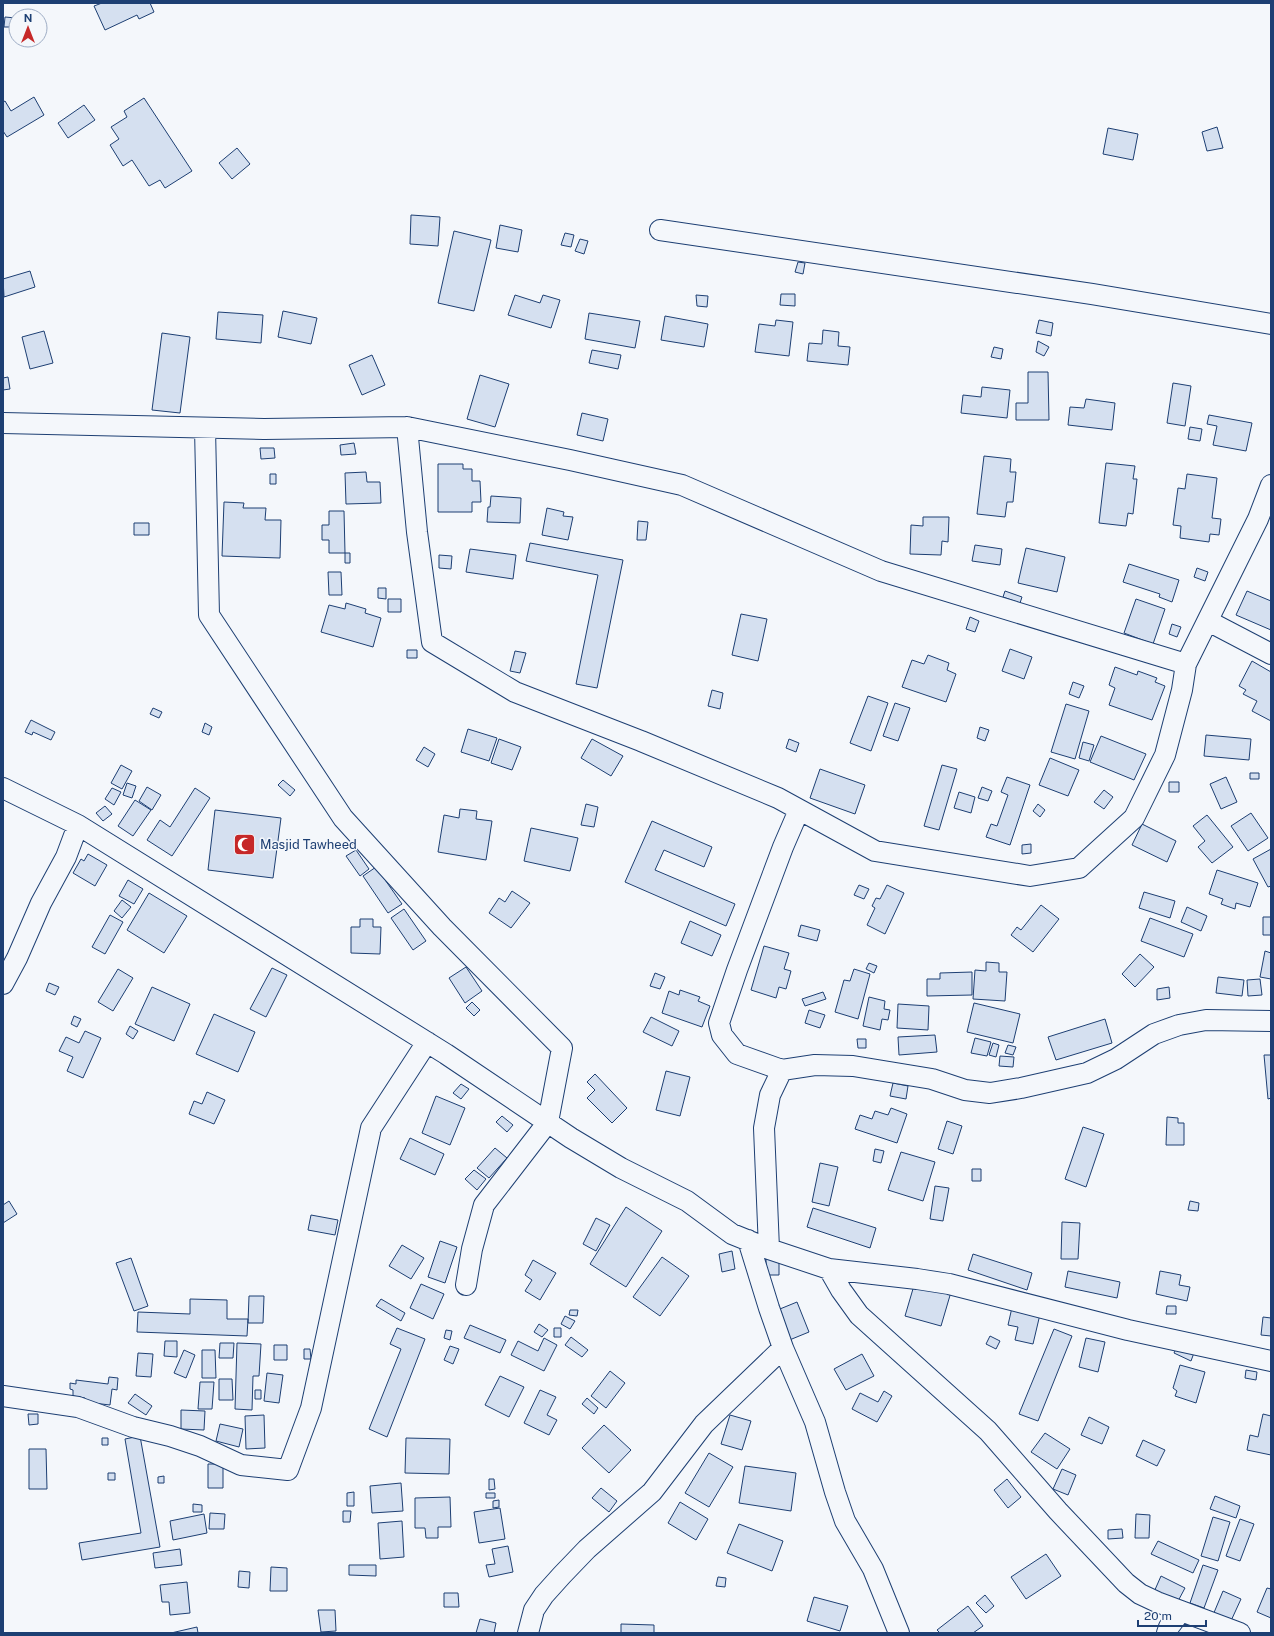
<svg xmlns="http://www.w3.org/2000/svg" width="1274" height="1636" viewBox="0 0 1274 1636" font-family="'Public Sans',sans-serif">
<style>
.building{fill:#d5e0f0;stroke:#1d3f73}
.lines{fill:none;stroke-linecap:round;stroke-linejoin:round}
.minor-casing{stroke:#1d3f73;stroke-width:22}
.minor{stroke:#f4f7fb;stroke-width:20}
.labels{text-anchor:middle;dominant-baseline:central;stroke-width:3;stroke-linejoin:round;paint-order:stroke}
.poi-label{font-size:13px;fill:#1d3f73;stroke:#f4f7fb;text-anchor:start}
</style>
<rect width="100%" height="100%" fill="#f4f7fb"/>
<path class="building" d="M102,3H150L154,12L139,19L137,15L105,30L94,6Z
M5,17L16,18V27H4Z
M34,97L44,115L7,137L3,131V102L5,101L11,111Z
M144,98L192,171L165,188L160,180L149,186L132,160L123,166L110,145L119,139L111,127L127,117L124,111Z
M84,105L95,120L68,138L58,123Z
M1217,127L1223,148L1207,151L1202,132Z
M1108,128L1138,134L1133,160L1103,154Z
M237,148L250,164L232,179L219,163Z
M411,215L440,217L438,246L410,244Z
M500,225L522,230L518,252L496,248Z
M454,231L491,240L474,311L438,303Z
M565,233L574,235L571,247L561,245Z
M580,239L588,241L584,254L575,251Z
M798,262L805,263L803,274L795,272Z
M30,271L35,287L4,297L3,279Z
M781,294H795V306L780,305Z
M515,295L540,303L543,295L560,300L551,328L508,315Z
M696,295L708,296L707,307L697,306Z
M283,311L317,318L311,344L278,337Z
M218,312L263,315L261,343L216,339Z
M589,313L640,321L635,348L585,339Z
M665,316L708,324L704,347L661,340Z
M776,320L793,322L789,356L755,352L759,324L775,326Z
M1039,320L1053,323L1051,336L1036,333Z
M823,330L839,332L838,346L850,347L848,365L807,361L809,343L822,344Z
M44,331L53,363L30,369L22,337Z
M162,333L190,337L180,413L152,410Z
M1038,341L1049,347L1044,356L1036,352Z
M994,347L1003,349L1001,359L991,357Z
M592,350L621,355L618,369L589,363Z
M372,355L385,385L362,395L349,365Z
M1028,372H1048L1049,420H1016V403H1028Z
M480,375L509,384L495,427L467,419Z
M8,377L10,389L3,390V378Z
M1173,383L1191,386L1185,426L1167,423Z
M982,387L1010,390L1007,418L961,413L963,395L981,397Z
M1086,399L1115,403L1112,430L1068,425L1070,407L1084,408Z
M582,413L608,419L603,441L577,435Z
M1209,415L1252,423L1246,451L1213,445L1217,426L1207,424Z
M1190,427L1202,429L1200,441L1188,439Z
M354,443L356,454L341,455L340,445Z
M260,448H274L275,458L261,459Z
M984,456L1011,459L1010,472H1016L1013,502H1007L1005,517L977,514Z
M1106,463L1135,466L1133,479H1137L1133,514L1128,513L1126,526L1099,523Z
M438,464H463V469H472V481H480L481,502H472V512H438Z
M366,472L367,482H380L381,503L346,504L345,473Z
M270,474H276V484H270Z
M1187,474L1217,478L1212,518L1221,519L1219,535L1210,534L1209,542L1180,538L1181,526L1173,525L1178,488L1185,489Z
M491,496L521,498L520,523L487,522L488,507H490Z
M224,502L244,503L243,508H266L265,520H281L280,558L222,556Z
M547,508L564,512L563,516L573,517L568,540L542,535Z
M329,511H344L345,553H329V540H322V525H329Z
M923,517H949L948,542L942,541L941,555L910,554L911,525L923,526Z
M638,521L648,522L646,540H637Z
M134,523H149V535H134Z
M530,543L623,560L597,688L576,684L598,575L526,561Z
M975,545L1002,549L1000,565L972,561Z
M1026,548L1065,557L1057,592L1018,583Z
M470,549L516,555L513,579L466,572Z
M345,553H350V563H345Z
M439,555L452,556L451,569L439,568Z
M1129,564L1179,580L1172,602L1159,597L1160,594L1123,582Z
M1197,568L1208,572L1205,581L1194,577Z
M328,572H341L342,595H329Z
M378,588H386V599L378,598Z
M1005,591L1022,597L1020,603L1003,597Z
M1247,591L1271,601V630L1236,615Z
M388,599H401V612H388Z
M1136,599L1165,609L1153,644L1124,633Z
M346,603L366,609L365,613L381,618L373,647L321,632L329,605L345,609Z
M741,614L767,619L758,661L732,655Z
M970,617L979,621L975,632L966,629Z
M1172,624L1181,627L1177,637L1169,634Z
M1010,649L1032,657L1024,679L1002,671Z
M407,650H417V658H407Z
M515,651L526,653L520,673L510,671Z
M928,655L949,663L947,670L956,674L946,702L902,687L912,660L924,664Z
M1252,661L1271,672V721L1252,711L1257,701L1243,694L1246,690L1239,686Z
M1115,667L1137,675L1138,671L1157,678L1155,682L1165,686L1152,720L1109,705L1115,688L1109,685Z
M1073,682L1084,686L1079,698L1069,694Z
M712,690L723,693L720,709L708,706Z
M868,696L888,703L871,751L850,743Z
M895,703L910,708L898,741L883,736Z
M1066,704L1089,711L1075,759L1051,752Z
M153,708L162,712L159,718L150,714Z
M31,720L55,732L51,740L33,732L32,735L25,732Z
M205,723L212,727L209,735L202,732Z
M980,727L989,730L985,741L977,738Z
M468,729L497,738L489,761L461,752Z
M1206,735L1251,739L1249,760L1204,756Z
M1101,736L1146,754L1134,780L1090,762Z
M499,739L521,747L512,770L491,763Z
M592,739L623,756L611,776L581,758Z
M789,739L799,743L796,752L786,748Z
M1083,742L1094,745L1089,761L1079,758Z
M424,747L435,754L428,767L416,760Z
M1050,758L1079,770L1068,796L1039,785Z
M121,765L132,771L122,789L111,783Z
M942,765L957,769L939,830L924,826Z
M820,769L865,785L855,814L810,798Z
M1250,773H1259V779H1250Z
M1007,777L1030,785L1010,845L986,837L991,824L997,826L1008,795L1001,792Z
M1226,777L1237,802L1221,809L1210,784Z
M283,780L295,790L290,796L278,785Z
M1169,782H1179V792H1169Z
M127,783L136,786L132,798L123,795Z
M147,787L161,795L152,810L139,801Z
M982,787L992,791L988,801L978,798Z
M112,788L121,792L114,805L105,799Z
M195,788L210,798L172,856L147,840L160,820L170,827Z
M1104,790L1113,797L1104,809L1094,802Z
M959,792L975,797L971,813L954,808Z
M135,800L151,810L133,836L118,826Z
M586,804L598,807L594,827L581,825Z
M1038,804L1045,810L1040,817L1033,811Z
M105,806L112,814L103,821L96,813Z
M460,809L477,811L476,819L492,821L486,860L438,852L444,815L459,818Z
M215,810L281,818L273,878L208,870Z
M1251,813L1268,838L1248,851L1231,826Z
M1207,815L1233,847L1212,863L1198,847L1205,841L1193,826Z
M652,821L712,847L704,867L664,850L655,870L735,904L726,926L625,882Z
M1142,824L1176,841L1167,862L1132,845Z
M531,828L578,838L570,871L524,861Z
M1031,844V853L1022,854V845Z
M1271,849V886L1268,887L1253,859Z
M356,850L369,869L360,876L346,856Z
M88,854L107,865L95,886L73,873L81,859L84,861Z
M376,867L402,904L388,913L363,876Z
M1217,870L1258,883L1250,907L1236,903L1235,909L1221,904L1223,899L1209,894Z
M128,880L143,889L134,904L119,896Z
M859,885L869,889L864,899L854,895Z
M887,885L904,893L885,934L867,925L875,908L872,906L876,898L880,899Z
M512,891L530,903L511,928L489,913L499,898L505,902Z
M1144,892L1175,901L1170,918L1139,908Z
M149,893L187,916L164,953L127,930Z
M122,900L131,907L122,918L114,911Z
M1041,905L1059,919L1033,952L1011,935L1017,927L1021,930Z
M1187,907L1207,916L1201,931L1181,922Z
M404,909L426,941L413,950L391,918Z
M110,915L123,922L105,954L92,947Z
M1263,917H1271V935H1263Z
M1150,918L1193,934L1184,957L1141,941Z
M360,919H373V927H381L380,954L351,953V927H360Z
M690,921L721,935L712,956L681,943Z
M801,925L820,930L817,941L798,936Z
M764,946L789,953L784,969L791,971L786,989L779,987L776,998L751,990Z
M1265,951L1271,953V979L1260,977Z
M1140,954L1154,967L1135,987L1122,974Z
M986,962L999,963V972H1007L1005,1001L973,999L975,970L986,971Z
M869,963L877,966L874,973L866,969Z
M466,967L482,991L465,1003L449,978Z
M272,968L287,975L266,1017L250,1009Z
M118,969L133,978L113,1011L98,1002Z
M854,969L870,974L858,1019L835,1012L844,980L850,981Z
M972,972V995L927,996V979H940V973Z
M655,973L665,977L660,989L650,986Z
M1218,977L1244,980L1242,996L1216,993Z
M1260,979L1262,995L1248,996L1247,980Z
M49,983L59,987L55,995L46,991Z
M152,987L190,1004L174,1041L135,1024Z
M1169,987L1170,998L1157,1000V989Z
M680,990L700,997L698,1001L710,1006L702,1027L662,1013L669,991L679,995Z
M823,992L826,999L805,1006L802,999Z
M869,997L885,1001L884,1009L890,1010L888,1020L882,1019L880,1030L863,1026Z
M472,1002L480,1010L474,1016L466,1008Z
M974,1003L1020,1014L1013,1043L967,1032Z
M898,1004L929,1006L928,1030L897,1028Z
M809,1010L825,1015L820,1028L805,1023Z
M214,1014L255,1032L238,1072L196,1054Z
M74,1016L81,1019L77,1027L71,1024Z
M651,1017L679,1031L672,1046L643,1032Z
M1105,1019L1112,1043L1056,1060L1048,1037Z
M130,1026L138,1031L133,1039L126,1034Z
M85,1031L101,1038L83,1078L67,1071L73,1057L59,1051L66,1037L79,1043Z
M935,1035L937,1052L899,1055L898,1037Z
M975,1038L991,1042L987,1056L971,1053Z
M857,1039H866V1048H858Z
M993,1043L999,1045L996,1057L989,1055Z
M1008,1045L1016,1047L1013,1055L1005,1053Z
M1264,1055H1271V1098L1268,1099Z
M1000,1056L1014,1057L1013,1067L999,1066Z
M666,1071L690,1077L680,1116L656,1110Z
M595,1074L627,1108L612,1123L587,1098L595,1090L587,1082Z
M893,1083L908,1086L906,1099L890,1096Z
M461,1084L469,1089L461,1099L453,1093Z
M207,1092L225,1100L214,1124L189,1114L194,1101L202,1104Z
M436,1096L465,1108L450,1145L422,1133Z
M891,1108L907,1114L897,1143L855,1129L860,1115L872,1119L875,1111L888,1115Z
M502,1116L513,1125L507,1132L496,1122Z
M1167,1117L1178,1118V1123H1184V1145H1166Z
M947,1121L962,1126L953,1154L938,1149Z
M1083,1127L1104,1134L1086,1187L1065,1179Z
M410,1138L444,1154L435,1175L400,1159Z
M495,1148L507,1158L489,1178L477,1168Z
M875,1149L884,1151L881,1163L873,1161Z
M901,1152L935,1162L923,1201L888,1190Z
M820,1163L838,1167L829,1206L812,1202Z
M972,1169H981V1181H972Z
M474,1170L486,1179L477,1190L465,1179Z
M935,1186L949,1188L943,1221L930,1219Z
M9,1201L17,1214L3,1223V1205Z
M1190,1201L1199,1203L1198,1211L1188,1210Z
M626,1207L662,1231L626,1287L590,1264Z
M813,1208L876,1228L870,1248L807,1227Z
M311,1215L338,1220L335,1235L308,1230Z
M596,1218L610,1225L596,1251L583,1244Z
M1062,1222L1080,1223L1078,1259H1061Z
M440,1241L457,1247L445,1283L428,1277Z
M402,1245L424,1258L411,1279L389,1266Z
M732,1251L735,1269L722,1272L719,1254Z
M973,1254L1032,1273L1027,1290L968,1270Z
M662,1257L689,1276L660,1316L633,1297Z
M131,1258L148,1306L134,1311L116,1263Z
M766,1259H779V1275H766Z
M533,1260L556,1273L540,1300L525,1291L532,1280L525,1275Z
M1068,1271L1120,1282L1117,1298L1065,1287Z
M1160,1271L1181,1275L1179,1285L1190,1287L1187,1301L1156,1294Z
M915,1282L951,1292L941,1326L905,1316Z
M421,1284L444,1294L433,1319L410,1308Z
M249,1296H264L263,1323H248Z
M190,1299L227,1300V1319H248L247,1336L137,1332L138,1312L190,1314Z
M381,1299L405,1313L401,1321L376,1306Z
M797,1302L809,1332L787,1341L775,1311Z
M1013,1303L1041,1310L1033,1344L1015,1340L1018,1327L1008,1325Z
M1167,1306H1176V1314H1166Z
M570,1310H578L577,1316L569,1315Z
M565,1316L575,1321L570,1329L561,1324Z
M1263,1317L1271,1318V1336L1261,1335Z
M539,1324L548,1330L542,1337L534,1332Z
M470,1325L506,1340L500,1353L464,1338Z
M397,1328L425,1339L387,1437L369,1429L401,1349L390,1344Z
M554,1328H561V1337H554Z
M1054,1329L1072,1336L1038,1421L1019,1414Z
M446,1330L452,1331L450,1340L444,1338Z
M990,1336L1000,1341L996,1349L986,1344Z
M571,1337L588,1350L582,1357L565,1345Z
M544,1338L557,1345L544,1371L511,1355L518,1341L538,1351Z
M1086,1338L1105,1342L1098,1372L1079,1367Z
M165,1341H177V1357L164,1356Z
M220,1343H234L233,1358H219Z
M237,1343L261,1344L259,1376H253L252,1410L235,1409Z
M1178,1344L1195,1350L1191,1361L1174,1353Z
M274,1345H287V1360H274Z
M450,1346L459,1349L453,1364L444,1360Z
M304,1349H310L311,1359H304Z
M184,1350L195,1355L186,1378L174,1373Z
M202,1350H215L216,1378H202Z
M138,1353L153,1354L151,1377L136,1376Z
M862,1354L874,1376L846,1390L834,1369Z
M1180,1365L1205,1372L1196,1403L1175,1396L1177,1391L1173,1388Z
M1246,1370L1257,1372L1256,1380L1245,1378Z
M610,1371L625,1383L606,1408L591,1396Z
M267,1373L283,1375L279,1403L264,1401Z
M500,1376L524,1387L509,1417L485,1405Z
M109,1377L118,1378L117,1390L112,1389L110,1405L85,1402V1398L73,1396V1390L70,1389V1383L76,1384V1380L108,1384Z
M219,1379H232L233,1400H219Z
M200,1382H214L212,1409H198Z
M255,1390H261V1399H255Z
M540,1390L556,1397L547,1415L557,1420L549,1435L524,1423Z
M884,1391L892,1396L877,1422L852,1409L860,1393L878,1402Z
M135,1394L152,1406L146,1415L128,1403Z
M587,1398L598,1408L594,1414L582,1404Z
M181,1410L205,1411L204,1430L181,1429Z
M28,1414H38V1424L29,1425Z
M1263,1414L1271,1416V1455L1247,1450L1250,1435L1258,1437Z
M264,1415L265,1448L246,1449L245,1416Z
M730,1415L751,1421L742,1450L721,1444Z
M1089,1417L1109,1427L1102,1444L1081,1435Z
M220,1424L243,1429L239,1447L216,1441Z
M604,1425L631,1450L609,1473L582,1448Z
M1045,1433L1070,1449L1057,1469L1031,1452Z
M140,1436L160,1547L82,1560L79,1543L141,1533L125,1439Z
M102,1438H108V1445H102Z
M406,1438L450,1439L449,1474L405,1473Z
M1143,1440L1165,1450L1157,1466L1136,1456Z
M29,1449H46L47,1489H29Z
M709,1453L733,1467L709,1507L685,1493Z
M208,1464H223V1488H208Z
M745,1466L796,1473L791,1511L739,1503Z
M1062,1469L1076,1475L1068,1495L1053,1489Z
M108,1473H115V1480H108Z
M164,1476V1483H158V1477Z
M489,1479H494L495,1489L489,1490Z
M1007,1479L1021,1497L1008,1508L994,1490Z
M401,1483L403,1511L372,1513L370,1486Z
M601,1488L617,1501L609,1512L592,1498Z
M354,1492V1506H347V1493Z
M486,1493H495V1498H486Z
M1215,1496L1240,1506L1236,1518L1210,1509Z
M450,1497L451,1527H438V1538H426L425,1528H415V1498Z
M499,1500V1507L493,1508V1501Z
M680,1502L708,1519L696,1540L668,1523Z
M193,1504L202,1505V1512H193Z
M500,1508L505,1539L479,1543L474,1512Z
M343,1511H351L350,1522H343Z
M210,1513L225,1514L224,1529H209Z
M204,1514L207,1533L173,1540L170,1521Z
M1136,1514L1150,1515L1149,1538H1135Z
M1213,1517L1230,1522L1218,1561L1201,1556Z
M1240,1519L1254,1524L1240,1561L1226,1556Z
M402,1521L404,1557L380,1559L378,1523Z
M739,1524L783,1541L772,1571L727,1553Z
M1122,1529L1123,1538L1108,1539V1530Z
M1158,1541L1199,1560L1193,1573L1151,1554Z
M508,1546L513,1572L489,1577L486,1565L495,1564L492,1549Z
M180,1549L182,1565L155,1568L153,1553Z
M1046,1554L1061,1576L1026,1599L1011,1577Z
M349,1565H376V1576L349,1575Z
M1203,1565L1218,1570L1204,1608L1190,1603Z
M271,1567L287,1568V1591H270Z
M239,1571L250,1572L249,1588L238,1587Z
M1161,1576L1185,1588L1177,1603L1154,1592Z
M718,1577L726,1578L725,1587L716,1586Z
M187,1582L190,1613L170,1615L169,1602H162L160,1585Z
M1267,1588L1271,1589V1618L1257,1612Z
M1223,1591L1241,1599L1230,1623L1213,1615Z
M444,1593H458L459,1607H444Z
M985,1595L994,1606L986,1613L976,1603Z
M814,1597L848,1606L840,1631L807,1621Z
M968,1606L983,1626L973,1633H940L937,1630Z
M318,1610H335L336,1631L321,1632Z
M480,1619L496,1623L494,1633H476Z
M621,1624L654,1625V1633H621Z
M197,1627L198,1633H171Z"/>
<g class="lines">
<defs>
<path id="minor" d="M660,230L1092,294L1271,324
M3,423L264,429L407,427L570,460L682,485L881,571L1186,664
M407,427L417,532L432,642L515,692L641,741L778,798L875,851L1030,876L1079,868L1134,818L1165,755L1182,690L1186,664L1258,519L1271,485
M205,428L209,615L343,818L442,927L562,1048L548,1122L484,1205L472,1249L466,1285
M1208,621L1271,654
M3,788L78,825L446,1054L571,1138L621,1168L687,1201L732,1234L769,1249L829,1269L917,1279L949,1284L1128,1330L1271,1361
M799,810L783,847L737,970L719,1023L722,1035L737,1054L782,1070L815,1065L853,1066L932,1079L965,1090L990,1093L1021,1088L1087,1073L1116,1059L1154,1034L1179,1025L1206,1020L1271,1021
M3,984L17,958L41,903L66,857L78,825
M748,1240L769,1308L783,1348L815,1422L835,1492L845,1521L873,1569L899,1633
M769,1249L764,1128L770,1095L782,1070
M829,1269L841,1290L859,1315L988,1431L1058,1511L1126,1583L1140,1594L1157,1602L1240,1633
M3,1396L78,1407L133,1427L170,1436L200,1446L241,1465L288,1470L311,1408L371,1128L427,1042
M528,1633L534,1610L544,1595L562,1575L587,1549L652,1492L704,1424L783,1348
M1167,1633L1169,1627L1181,1611"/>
</defs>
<use href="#minor" class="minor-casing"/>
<use href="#minor" class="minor"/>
</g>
<defs>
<symbol id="mosque-square" viewBox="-11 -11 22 22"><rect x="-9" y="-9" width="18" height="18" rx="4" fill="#c62828" stroke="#f4f7fb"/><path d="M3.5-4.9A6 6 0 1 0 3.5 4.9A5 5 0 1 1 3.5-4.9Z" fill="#fff"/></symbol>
</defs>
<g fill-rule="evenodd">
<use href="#mosque-square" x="232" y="832" width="25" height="25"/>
</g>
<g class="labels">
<g class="poi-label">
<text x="260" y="844">Masjid Tawheed</text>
</g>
</g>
<rect width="1274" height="1636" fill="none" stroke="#1d3f73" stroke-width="8"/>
<g transform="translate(28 28)"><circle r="19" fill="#f4f7fb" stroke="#9eadc5"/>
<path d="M0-3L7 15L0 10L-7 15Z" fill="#c62828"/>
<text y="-6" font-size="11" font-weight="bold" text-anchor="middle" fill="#1d3f73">N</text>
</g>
<path d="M1138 1620v6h68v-6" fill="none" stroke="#1d3f73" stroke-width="2"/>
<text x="1144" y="1620" font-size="12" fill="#1d3f73" stroke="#f4f7fb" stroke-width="3" paint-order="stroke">20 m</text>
</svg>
